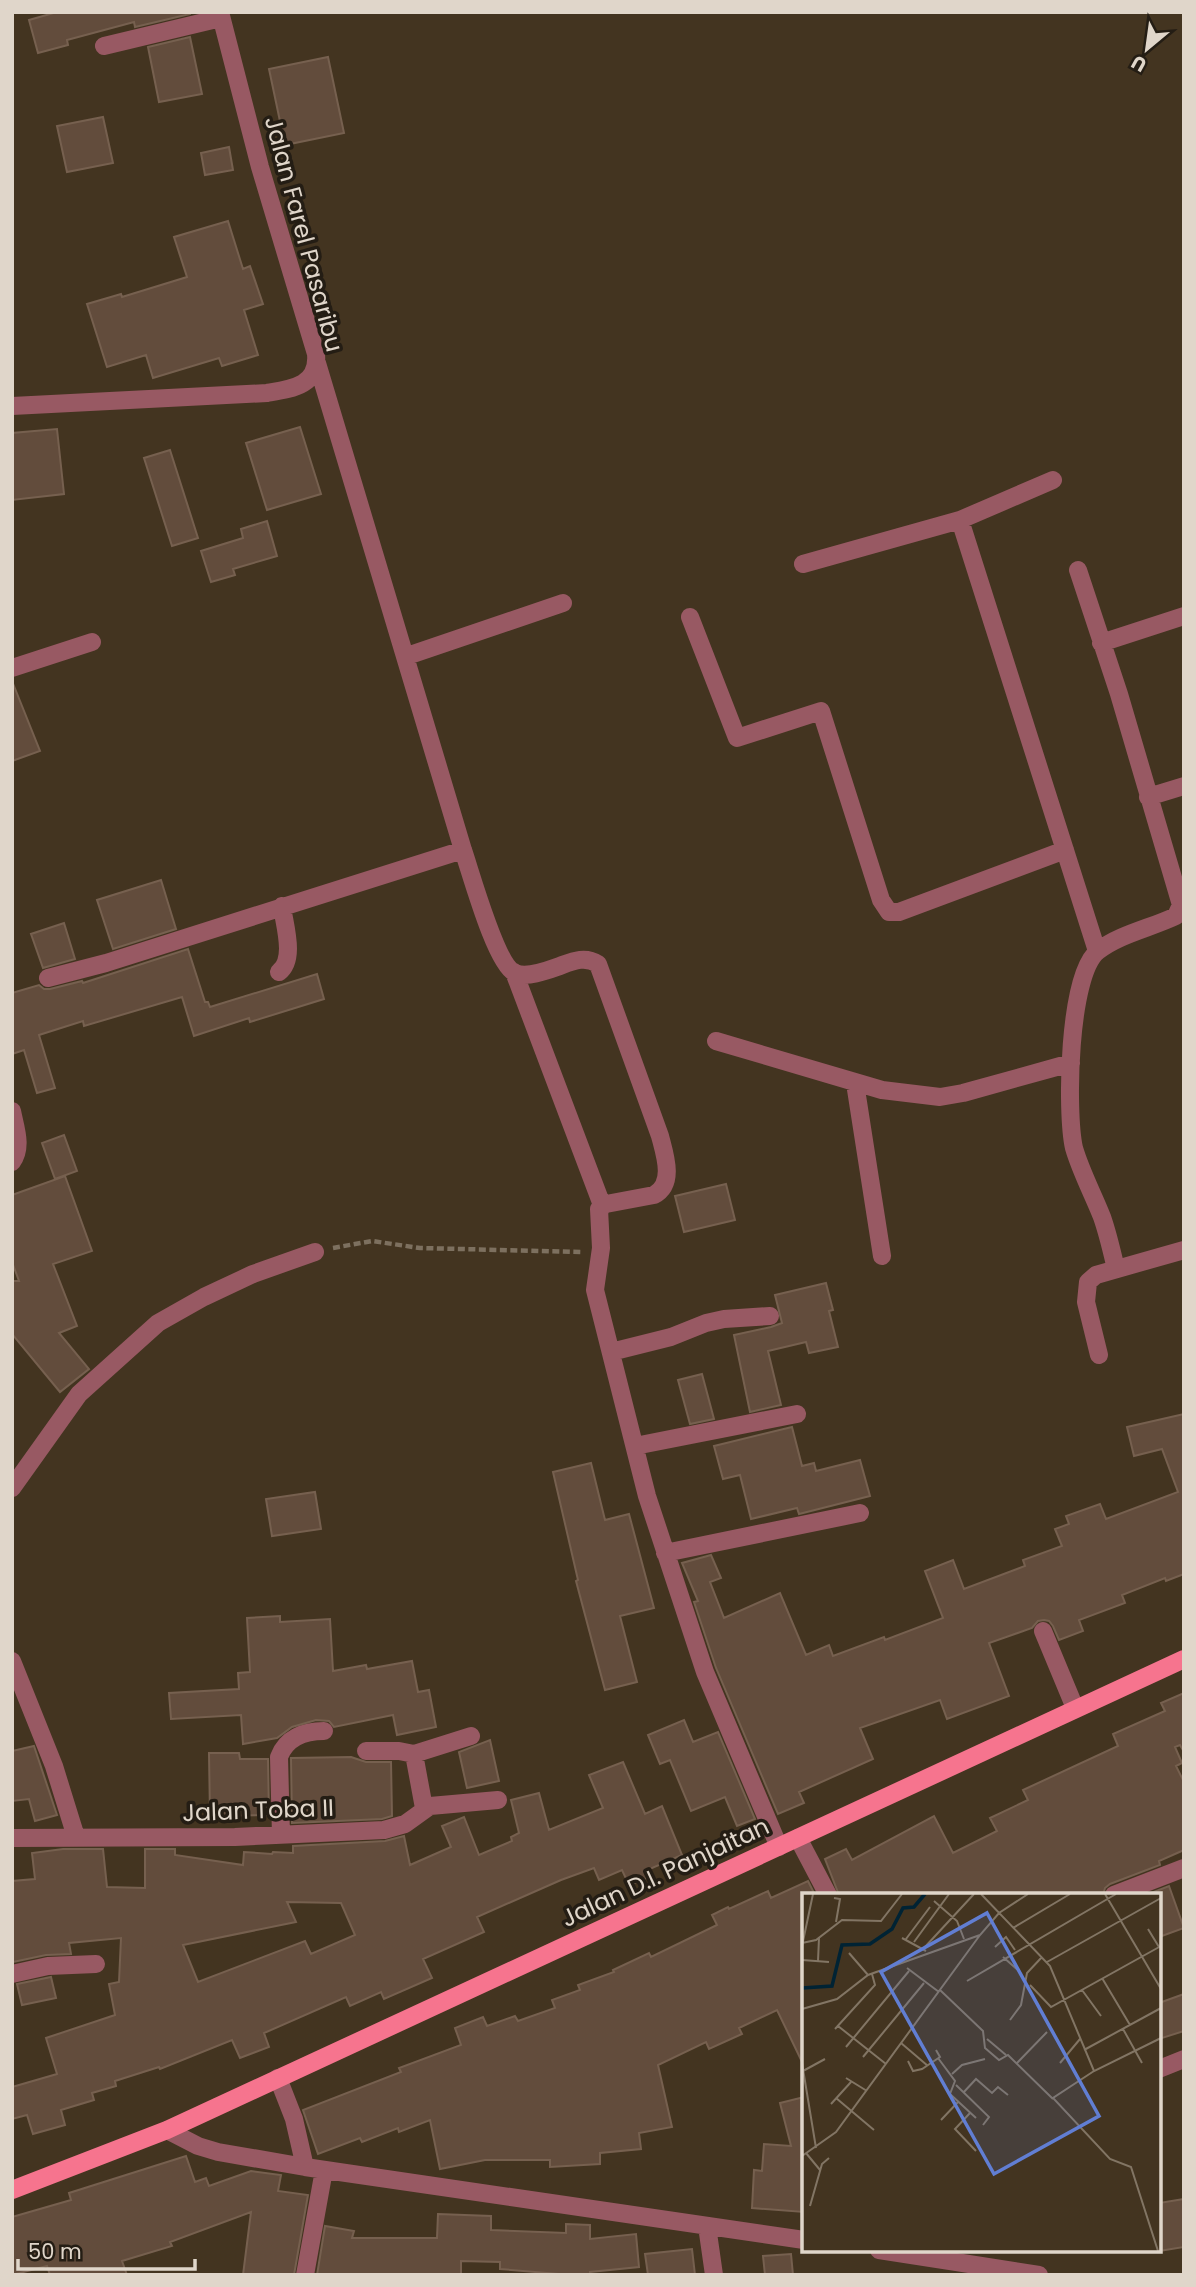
<svg xmlns="http://www.w3.org/2000/svg" width="1196" height="2287" viewBox="0 0 1196 2287" font-family="Poppins,sans-serif">
<style>
.building{fill:#624c3c;stroke:#76604f;stroke-width:2;fill-rule:evenodd}
.lines{fill:none;stroke-linecap:round;stroke-linejoin:round}
.path{stroke:#7d705f;stroke-width:4.5;stroke-dasharray:7 3.5;stroke-linecap:butt}
.minor{stroke:#985963;stroke-width:18}
.major{stroke:#f6748e;stroke-width:18}
.labels{text-anchor:middle;dominant-baseline:central;stroke-width:7;stroke-linejoin:round;paint-order:stroke}
.street-label{font-size:24px;fill:#e0d6ca;stroke:#241d14}
.inset-river{fill:none;stroke:#002334;stroke-width:3.5}
.inset-road{fill:none;stroke:#827564;stroke-width:2}
.view{fill:#617ed3;fill-opacity:0.15;stroke:#617ed3;stroke-width:3.5}
.inset-edge{fill:none;stroke:#e0d6ca;stroke-width:3.5}
</style>
<rect width="100%" height="100%" fill="#433420"/>
<path class="building" d="M57,12H190V14L135,27L134,22L67,40L68,45L38,53L29,20Z
M190,37L202,94L159,102L148,47Z
M328,57L344,133L285,145L269,69Z
M103,117L113,163L67,172L57,126Z
M229,147L233,170L205,175L201,153Z
M228,221L243,269L250,266L263,304L244,310L258,355L222,366L219,358L153,378L146,355L107,367L87,304L121,294L122,297L187,277L174,237Z
M300,427L321,494L267,510L246,443Z
M57,429L64,494L12,500V433Z
M170,450L198,538L172,546L144,458Z
M267,521L277,556L233,569L235,575L211,582L201,551L243,538L241,529Z
M12,681L40,751L12,761Z
M161,880L176,929L113,949L97,900Z
M64,923L75,959L43,968L31,934Z
M188,949L205,1002H208L210,1007L317,974L324,999L250,1022L249,1018L194,1036L182,997L84,1026L83,1021L39,1035L55,1088L37,1093L24,1050L12,1054V993L39,985L44,989H50L82,981L83,983Z
M64,1135L77,1171L55,1179L42,1143Z
M65,1176L92,1251L53,1264L77,1326L59,1333L89,1369L60,1392L12,1334V1281H19L12,1262V1195Z
M726,1184L735,1220L684,1232L675,1196Z
M826,1283L833,1310L829,1311L838,1347L809,1353L806,1342L768,1351L781,1405L750,1412L734,1335L771,1327L782,1323L775,1295Z
M702,1374L714,1419L690,1424L678,1380Z
M1184,1414V1574L1166,1581L1165,1578L1122,1595L1125,1603L1079,1620L1083,1631L1059,1640L1053,1626L1049,1621L1044,1620L1038,1621L1032,1628L989,1643L1009,1696L947,1719L940,1700L860,1728L873,1759L799,1792L804,1803L778,1814L716,1668L694,1602L698,1601L682,1563L711,1555L721,1578L710,1582L724,1618L780,1593L806,1655L829,1645L833,1656L884,1637L885,1640L943,1618L925,1571L953,1560L964,1589L1025,1566L1023,1560L1062,1546L1055,1529L1069,1524L1066,1516L1100,1504L1106,1519L1178,1492L1162,1449L1134,1456L1127,1427Z
M792,1427L802,1466L814,1463L816,1471L860,1460L870,1496L799,1514L797,1508L751,1519L740,1475L723,1479L714,1446Z
M591,1463L605,1520L629,1514L654,1608L620,1616L637,1682L605,1690L576,1581L578,1580L553,1472Z
M315,1492L321,1529L272,1536L266,1499Z
M280,1616V1622L330,1619L333,1671L366,1665L367,1669L412,1661L418,1692L429,1690L436,1727L397,1735L393,1715L334,1727L329,1721L316,1720L292,1727L277,1738L243,1744L241,1715L171,1719L169,1693L239,1689L238,1673L250,1672L247,1618Z
M1184,1693V1752L1180,1745L1175,1747L1182,1763L1176,1766L1184,1782V1850L1159,1861L1160,1865L1110,1884L1105,1888L1103,1895H839L825,1859L846,1849L852,1860L934,1816L953,1853L997,1831L990,1818L1028,1800L1023,1790L1118,1746L1113,1734L1165,1711L1161,1703Z
M684,1720L693,1742L718,1732L755,1819L737,1826L725,1797L691,1811L670,1760L660,1764L648,1735Z
M490,1740L499,1781L467,1788L459,1752Z
M34,1746L57,1815L35,1821L29,1799L12,1801V1751Z
M209,1753H239L240,1759H268L269,1815L210,1816Z
M351,1757L366,1762H391L392,1816L382,1819L292,1823L291,1758Z
M623,1762L645,1814L662,1806L682,1855L645,1871L647,1878L629,1885L622,1870L599,1880L594,1868L561,1880L477,1917L484,1932L423,1959L432,1978L384,1999L381,1992L350,2006L346,1997L264,2033L269,2047L240,2058L232,2040L160,2069L159,2067L115,2081L116,2086L92,2093L94,2100L61,2110L65,2125L33,2134L27,2115L12,2119V2087L57,2074L46,2038L115,2015L109,1984L119,1982L121,1938L69,1943L71,1954L46,1955L13,1962L12,1881L35,1879L32,1853L63,1849H103L107,1887L145,1888V1849H175V1855L243,1865L244,1852L272,1854L273,1852L293,1853V1846L385,1841L404,1836L410,1865L451,1847L442,1826L464,1817L479,1855L512,1841L511,1837L519,1833L511,1800L539,1793L549,1830L603,1808L589,1775ZM287,1902L341,1903L355,1935L311,1954L305,1941L198,1982L183,1945L296,1922Z
M808,1881L815,1895H804V2066L777,2010L739,2028L742,2034L709,2049L706,2042L658,2065L672,2127L639,2133L641,2149L600,2153V2164L550,2167V2160H485L440,2169L430,2120L399,2132L398,2128L362,2142L360,2138L318,2154L303,2110L401,2072L399,2068L461,2045L455,2028L483,2017L487,2026L515,2016L518,2021L555,2008L552,2000L580,1990L578,1985L614,1972L613,1970L649,1953L651,1957L717,1925L712,1915L728,1907L729,1909L768,1891L771,1898Z
M1169,1886L1184,1928L1159,1937V1895H1146Z
M51,1977L56,1998L22,2005L17,1984Z
M1184,1994V2031L1159,2039V2003Z
M804,2097V2212L752,2208L754,2170L762,2171L764,2144L791,2146L780,2103Z
M186,2156L195,2182L206,2178L209,2186L251,2171L281,2175L278,2191L308,2195L294,2275H243L251,2212L170,2242L172,2246L122,2261L127,2275H50L47,2266L12,2275V2217L71,2200L69,2193Z
M1184,2199V2247L1159,2251V2203Z
M438,2214L491,2216V2230L566,2233V2224L590,2225V2239L636,2234L639,2267L590,2272V2275H571L500,2269V2262L461,2261V2275H317L325,2226L354,2231L352,2238H437Z
M692,2249L695,2275H648L645,2254Z
M791,2254L793,2275H765L763,2256Z"/>
<g class="lines">
<path class="path" d="M333,1248L372,1241L420,1248L582,1252"/>
<path class="minor" d="M104,46L221,18
M317,363L463,850C471,873 496,965 515,973C526,978 546,971 557,967C571,962 584,955 598,964L660,1136C665,1155 675,1184 654,1195L606,1204L599,1209L601,1248L595,1290L647,1496L705,1672L779,1847
M12,406L267,393C291,389 319,386 316,354L260,167L220,12
M1053,480L960,520L1097,951
M803,564L960,520
M1078,570L1119,694L1181,905L1176,916C1151,928 1120,934 1098,951C1068,974 1066,1113 1074,1148C1081,1172 1093,1194 1102,1217C1108,1234 1112,1252 1116,1269
M690,617L737,738L821,711L881,900L889,912H899L1065,850
M1101,643L1184,616
M407,656L563,603
M12,668L92,642
M1148,797L1184,786
M279,972C296,959 284,924 282,906
M514,972L602,1205
M48,978L106,963L463,850
M716,1041L882,1090L940,1097L963,1093L1071,1063
M855,1083L882,1256
M12,1111C15,1127 23,1147 12,1162
M611,1352L671,1337L706,1323L724,1319L770,1316
M1099,1355L1086,1302L1088,1282L1096,1275L1184,1250
M635,1446L797,1414
M12,1488L79,1394L158,1323L204,1297L253,1274L315,1252
M665,1553L860,1513
M1043,1631L1075,1708
M12,1661L54,1766L76,1837
M366,1751H399L414,1754L471,1736
M414,1754L424,1808
M281,1835L279,1757C286,1738 304,1731 324,1731
M12,1838L235,1837L384,1830L405,1824L430,1806L498,1800
M798,1838L828,1895
M1114,1895L1184,1868
M12,1974L48,1966L96,1964
M1159,2069L1184,2059
M278,2078L294,2119L305,2167
M167,2130L198,2146L218,2152L305,2167L804,2240
M707,2226L714,2275
M879,2250L1039,2275
M305,2275L324,2170"/>
<path class="major" d="M12,2190L167,2130L1184,1659"/>
</g>
<g class="labels">
<g class="street-label">
<text transform="translate(304 234) rotate(75)">Jalan Farel Pasaribu</text>
<text transform="translate(258 1810) rotate(-2)">Jalan Toba II</text>
<text transform="translate(665 1872) rotate(-25)">Jalan D.I. Panjaitan</text>
</g>
</g>
<g transform="translate(802 1893)">
<rect width="359" height="359" fill="#433420"/>
<path class="inset-river" d="M0,95L30,93L40,52L68,51L90,36L101,15L112,14L123,1"/>
<path class="inset-road" d="M179,1L248,73L292,178M303,1L359,96M32,5L38,6L34,29M132,8L155,28L162,46M211,35L268,1M346,36L357,54M100,45L124,58M104,46L128,14M112,49L147,1M0,50L14,47L40,27L79,28L100,1M0,53L11,1M193,54L204,44L213,57M122,55L172,1M47,60L66,82M201,64L217,78M0,67L27,69M16,68L17,45M245,69L359,5M105,75L137,99M300,85L328,132M165,88L314,1M228,92L249,114L359,53M138,97L181,138L183,155L197,167L206,162L251,206M280,97L299,123M0,116L35,106L66,82L178,42M208,127L219,112L225,80L240,64M36,133L84,171M33,136L73,92L70,81M321,136L340,170M185,146L204,162M99,150L126,173M44,154L107,78M282,157L359,115M61,164L122,90M136,165L153,188L148,201L174,225M106,168L111,178L120,176L138,164L134,157M0,170L14,255M215,170L245,139M258,170L278,146M1,178L23,166M150,181L160,172L183,166M44,185L65,198M154,192L187,224L181,232M161,200L174,186L190,200L196,194L206,202M34,205L72,237M29,211L49,189M168,220L153,236L174,258M139,227L157,208M4,260L18,277M0,263L34,239L178,42L197,20L226,1M8,313L20,271L27,265M356,358L329,274L308,266L251,205L292,178L359,145"/>
<path class="view" d="M185,20L297,223L192,281L79,79Z"/>
<rect width="359" height="359" class="inset-edge"/>
</g>
<rect width="1196" height="2287" fill="none" stroke="#e0d6ca" stroke-width="28"/>
<g transform="translate(1147 49) rotate(209)" stroke="#241d14" stroke-width="5" paint-order="stroke">
<path d="M0-5L12 26L0 18L-12 26Z" fill="#e0d6ca"/>
<text y="-10" font-size="19" font-weight="bold" text-anchor="middle" fill="#e0d6ca">U</text>
</g>
<path d="M18 2259v10h177v-10" fill="none" stroke="#e0d6ca" stroke-width="3.5"/>
<text x="28" y="2259" font-size="21" fill="#e0d6ca" stroke="#241d14" stroke-width="5" paint-order="stroke">50 m</text>
</svg>
